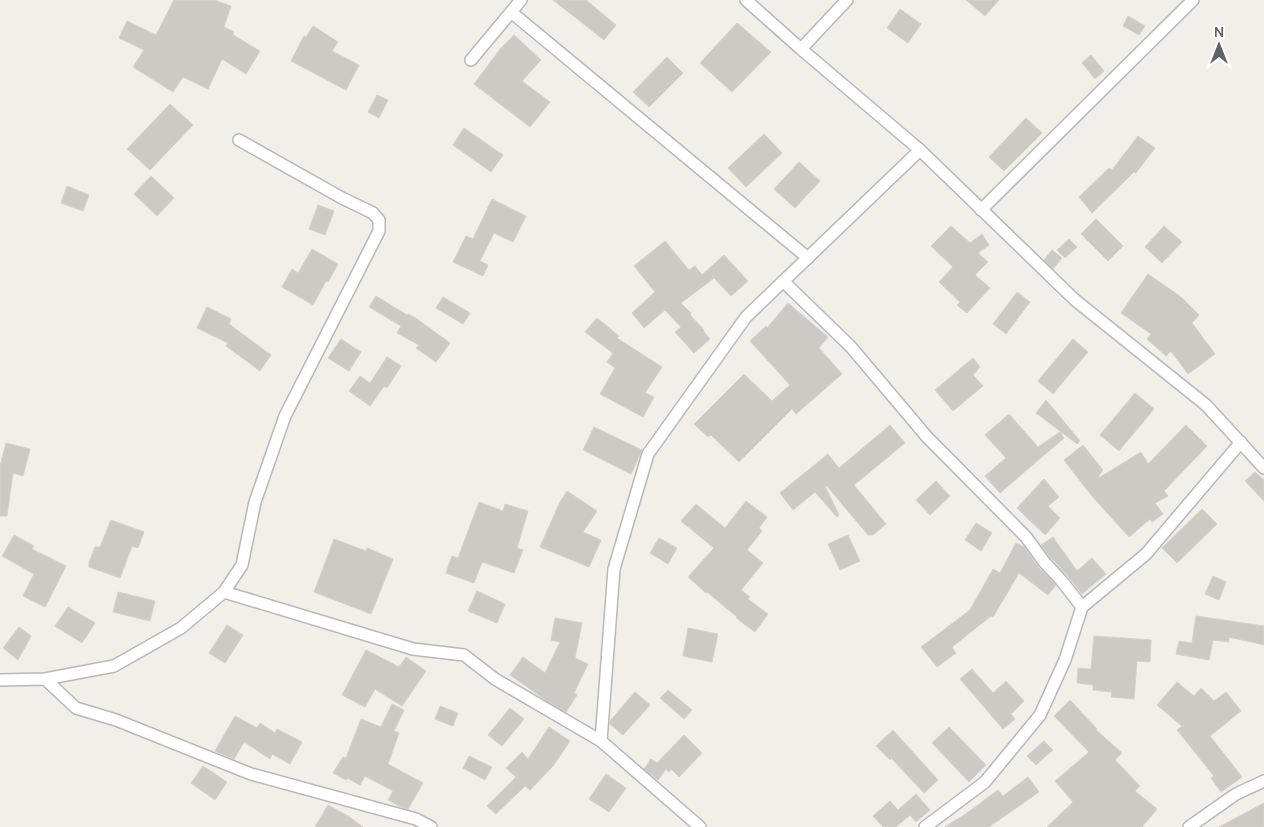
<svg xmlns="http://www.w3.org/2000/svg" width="1264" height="827" viewBox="0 0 1264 827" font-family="Manrope,sans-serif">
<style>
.building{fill:#cccac5;stroke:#d6d1c6}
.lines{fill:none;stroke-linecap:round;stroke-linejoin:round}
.street-casing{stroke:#b5b8bc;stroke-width:14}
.street{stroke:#fff;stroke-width:11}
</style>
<rect width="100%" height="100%" fill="#f1efe8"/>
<path class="building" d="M174,0H214L231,6L224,27L234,32L233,35L260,51L246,74L222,59L208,89L183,77L173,92L133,67L144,50L119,38L127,21L156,35Z
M553,0H586L616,25L604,40Z
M966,0H999L985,16Z
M900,9L921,24L908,43L887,28Z
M1128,16L1145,26L1139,35L1123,26Z
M737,23L771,52L732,92L700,63Z
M313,26L338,42L332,51L359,65L346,90L291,61L304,36L306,37Z
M514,35L541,60L522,81L550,102L530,127L474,84L501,48Z
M1091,55L1104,71L1095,79L1082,63Z
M667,57L683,73L649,107L633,92Z
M377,95L388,100L379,118L368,112Z
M170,104L193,125L150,170L127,149Z
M1026,118L1042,133L1004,171L989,157Z
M464,128L503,155L491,172L453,145Z
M764,134L782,153L746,187L728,168Z
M1138,136L1155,148L1136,173L1134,172L1092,213L1079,197L1109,168L1112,170Z
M799,162L820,181L795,208L774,189Z
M151,176L174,198L157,216L134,194Z
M67,186L89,195L83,211L61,203Z
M492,199L526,216L513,242L494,233L480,261L488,265L483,276L453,262L466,236L473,239Z
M318,205L334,211L325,235L309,229Z
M1096,219L1123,246L1108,261L1081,234Z
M951,226L970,243L982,234L989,245L978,253L988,262L975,275L990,288L967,313L957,305L960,302L939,282L953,267L931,246Z
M1164,226L1182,242L1162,263L1145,247Z
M1069,239L1077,247L1065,258L1057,250Z
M665,241L689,270L695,266L702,275L724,255L748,281L731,296L714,278L681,303L691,313L690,315L704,330L703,331L710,339L694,353L675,332L681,327L665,310L644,328L632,313L655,292L634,266Z
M312,249L338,264L328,282L326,281L313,305L282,287L292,269L298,273Z
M1052,250L1062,258L1053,269L1044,260Z
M1148,274L1181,297L1199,315L1192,323L1215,354L1188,374L1171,351L1166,356L1147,339L1151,334L1121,313Z
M1017,292L1030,302L1006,334L993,324Z
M376,296L407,315L408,314L417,319L450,343L436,362L416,348L419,345L397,333L401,326L369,307Z
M443,297L470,313L463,324L436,308Z
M788,303L828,337L819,348L842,374L796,414L792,409L739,462L711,435L708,437L694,424L744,374L772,401L790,385L750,341L766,326L767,328Z
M207,307L231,319L229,324L271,355L260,371L226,346L228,343L197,328Z
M597,318L619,336L617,338L662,367L645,393L654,397L643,417L600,394L615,368L607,362L613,353L585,332Z
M341,339L361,352L349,371L328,358Z
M1073,339L1088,352L1053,394L1038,381Z
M387,357L401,366L387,388L384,386L370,406L349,391L360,376L370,383Z
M973,358L980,367L973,375L983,386L953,411L935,390Z
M1135,393L1154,409L1119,451L1100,435Z
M1046,400L1080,441L1077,444L1036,413Z
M1009,414L1038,447L1060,432L1064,438L1000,493L985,476L1006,458L985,435Z
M890,425L905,443L854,485L886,524L873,535H868L827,486H825L839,515L837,517L815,492L793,510L780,493L828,454L839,468Z
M1186,425L1207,446L1164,491L1168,496L1155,503L1163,514L1152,522L1150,519L1129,537L1091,495L1064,460L1083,445L1103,470L1097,479L1141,452L1148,464Z
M594,427L642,450L631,474L583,450Z
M6,443L30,449L23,476L13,473L7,516H0V466Z
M1255,472L1264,480V501L1245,481Z
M1044,479L1059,497L1048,506L1060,518L1045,535L1017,508Z
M936,481L950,496L930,515L916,500Z
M567,491L597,511L583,532L601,540L589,567L540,547L560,502Z
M746,501L767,517L759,528L762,531L747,550L763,563L741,590L750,597L748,599L768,614L755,632L736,618L737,617L707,592L706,593L688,577L714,548L681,521L696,504L725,528Z
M479,502L503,511L505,504L528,511L517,548L523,550L514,573L482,562L474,583L446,573L452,556L458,558Z
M1202,509L1217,524L1177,563L1162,548Z
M111,520L144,532L138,548L132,546L120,578L89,567V562L95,547H100Z
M976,523L992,533L981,551L965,540Z
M14,535L34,546L32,549L66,566L45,607L23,596L34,574L2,556Z
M848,535L860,561L840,570L828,544Z
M1053,537L1077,571L1092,558L1106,574L1082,594L1067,575L1051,558L1041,545Z
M659,538L677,548L668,564L650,553Z
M334,539L366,551L367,548L393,559L371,614L314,592Z
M1016,543L1024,547L1039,568L1056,585L1048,595L1019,573L993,617L991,616L952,647L956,653L937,667L921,647L970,610L993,569L1000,573Z
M1213,576L1226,582L1219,600L1205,594Z
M477,591L505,604L497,623L468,611Z
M118,592L155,601L150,621L113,612Z
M68,607L95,623L82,643L55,626Z
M1196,616L1264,626V645L1229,637V642L1213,640L1209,660L1176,654L1179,641L1192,643Z
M555,618L582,623L575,658L588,664L574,693L577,695L566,712L547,701L510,675L523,657L545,673L560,642L551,640Z
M227,625L243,635L225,663L209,653Z
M19,627L31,636L18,660L3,648Z
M688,628L718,634L712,662L683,656Z
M1094,636L1151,640L1150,662L1137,661L1134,699L1111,697L1112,692L1093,690V685L1077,683L1078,668L1091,669Z
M366,650L399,667L406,657L426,671L402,706L375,689L365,707L342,695Z
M972,669L993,693L1006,681L1024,701L1011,714L1015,719L1003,729L960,679Z
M1177,682L1194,696L1201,688L1214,701L1226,692L1241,711L1210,736L1242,777L1221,792L1211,778L1214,776L1177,730L1182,726L1157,705Z
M668,690L692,710L684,719L660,698Z
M635,692L650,705L623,735L610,724V721Z
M1070,700L1097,729L1096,730L1122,753L1115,760L1140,786L1135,791L1157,809L1142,827H1047L1073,802L1055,781L1089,752L1054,716Z
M392,704L404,710L394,731L399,733L388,764L423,783L408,809L401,807L388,800L393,791L365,776L360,785L347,778L346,780L333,773L343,757L346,758L361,719L381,727Z
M440,706L458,713L453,726L435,719Z
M510,708L524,719L502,746L488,735Z
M235,716L257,728L260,723L275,733L277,729L302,742L290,764L272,754L270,759L244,742L234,759L215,751Z
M549,727L570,741L553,766L530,790L525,786L496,814L487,806L516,777L506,768L522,752L528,759Z
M949,727L986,765L969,782L932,743Z
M893,730L938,780L924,793L891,758L890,760L876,746Z
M684,735L702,753L679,777L671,769L669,772L666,769L658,780L644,769L651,759L657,763Z
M1044,741L1053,750L1036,765L1027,756Z
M469,756L492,767L485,780L463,768Z
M203,766L227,782L215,800L191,783Z
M606,774L626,788L609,812L589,799Z
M1028,777L1039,792L989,827H945L967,813L998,790L1003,796Z
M916,794L930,810L916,822L910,815L896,827H883L873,816L890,801L898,810Z
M1264,803V827H1219Z
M328,805L348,816L363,827H315Z"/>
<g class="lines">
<defs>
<path id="street" d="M746,0L801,49L920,150L1075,300L1206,405L1264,468
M511,12L808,258
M801,49L847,0
M471,60L521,0
M981,210L1193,0
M783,281L851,347L927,437L1026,537L1045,563L1061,580L1082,607
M224,592L413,649L464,655L495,679L601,741L700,827
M45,679L76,708L116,720L251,774L416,819L431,827
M0,680L45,679L114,666L181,628L224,592L242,565L255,502L285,416L379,231V220L373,213L342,198L239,140
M601,741L614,569L648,454L746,317L920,150
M925,827L985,782L1040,715L1065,660L1082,607L1146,554L1241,442
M1189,827L1236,794L1264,781"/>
</defs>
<use href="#street" class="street-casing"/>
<use href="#street" class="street"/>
</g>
<g transform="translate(1219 45)" stroke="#ffffff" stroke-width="4" paint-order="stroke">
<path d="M0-4L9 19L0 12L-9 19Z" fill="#5f6368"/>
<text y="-8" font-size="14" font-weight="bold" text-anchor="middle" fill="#5f6368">N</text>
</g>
</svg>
